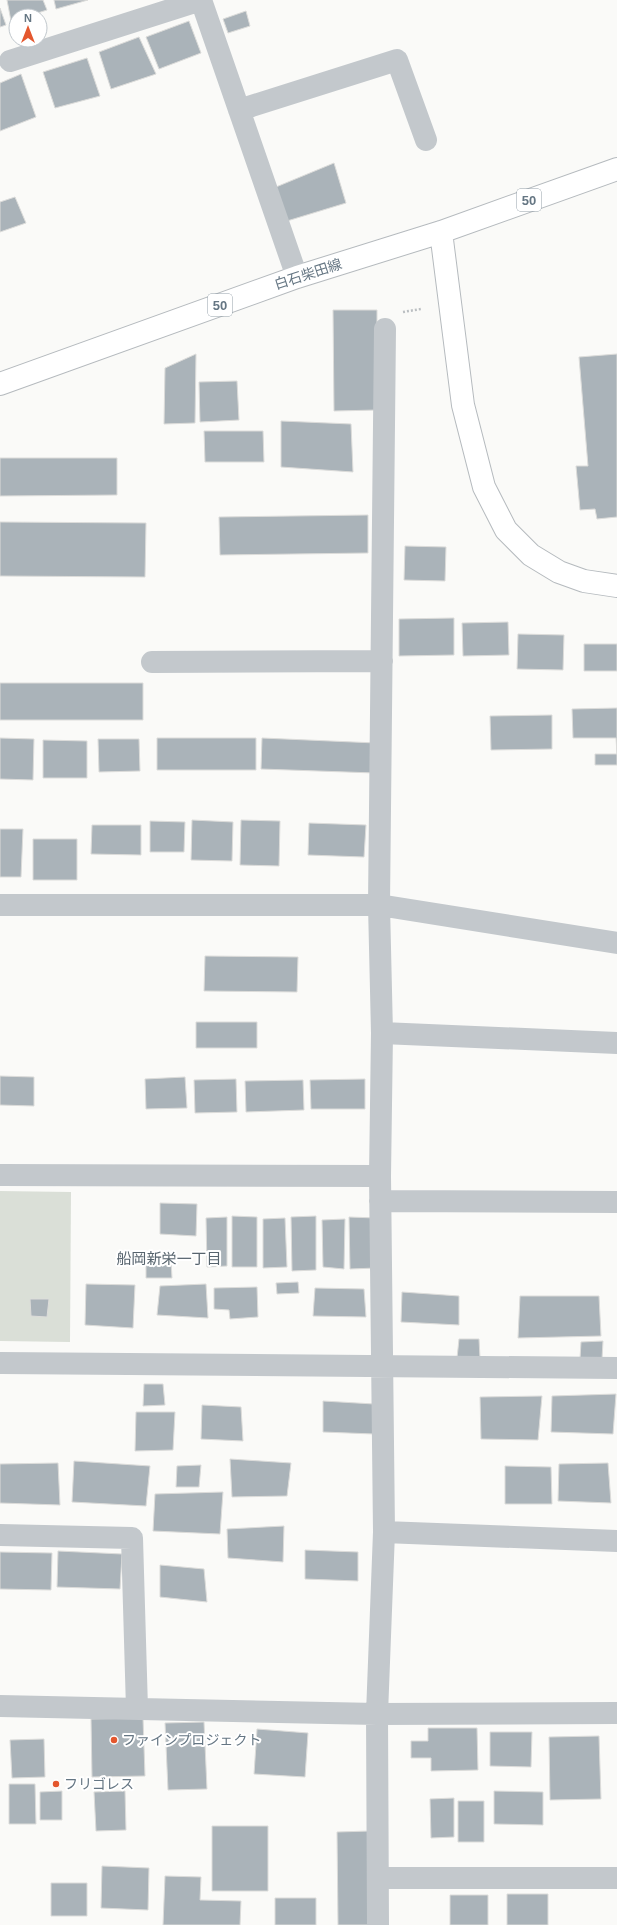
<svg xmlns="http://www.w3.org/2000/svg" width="617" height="1925" viewBox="0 0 617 1925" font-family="Arial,'Noto Sans JP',sans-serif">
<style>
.green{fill:#dadfd7}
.building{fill:#aab3b9;stroke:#dcdcda}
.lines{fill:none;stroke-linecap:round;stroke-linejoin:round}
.major-casing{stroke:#b5babe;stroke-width:24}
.path{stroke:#bbbfc2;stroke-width:2.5;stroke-dasharray:2 2;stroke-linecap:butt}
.minor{stroke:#c3c8cc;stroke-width:22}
.major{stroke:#fff;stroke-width:22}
.poi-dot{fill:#e4572e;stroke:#fff;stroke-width:1.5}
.labels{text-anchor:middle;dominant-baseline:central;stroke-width:4;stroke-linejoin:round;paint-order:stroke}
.shield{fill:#fff;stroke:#939fa8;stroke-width:1}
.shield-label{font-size:13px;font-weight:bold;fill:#657683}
.street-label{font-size:14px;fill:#657683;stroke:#fff}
.poi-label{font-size:14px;fill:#657683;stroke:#fff;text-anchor:start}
.neighbourhood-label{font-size:15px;fill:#57646e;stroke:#fff}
</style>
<rect width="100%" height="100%" fill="#fafaf8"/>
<path class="green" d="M0,1191L71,1192L70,1342L0,1341Z"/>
<path class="building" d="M7,0H43L47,10L28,16H16V19L11,21Z
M54,0H88L56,9Z
M0,8L6,25L0,27Z
M246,11L250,26L228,33L223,19Z
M189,21L201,53L159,69L146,37Z
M139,37L156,74L111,89L99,52Z
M87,58L100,96L55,108L43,72Z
M21,74L36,117L0,131V83Z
M334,163L346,203L287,221L276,187Z
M15,197L26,223L0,232V202Z
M333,310H377V410L334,411Z
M196,354L195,423L164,424L165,368Z
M617,354V517L597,519L595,509L580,510L576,466H588L579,357Z
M237,381L239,420L200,422L199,382Z
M281,421L351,424L353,472L281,467Z
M204,431H263L264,462H205Z
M0,458H117V495L0,496Z
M368,515V553L220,555L219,517Z
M0,522L146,523L145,577L0,576Z
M405,546L446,547L445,581L404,580Z
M454,618V655L399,656V619Z
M508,622L509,655L463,656L462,623Z
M518,634L564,635L563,670L517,669Z
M584,644H617V671H584Z
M0,683H143V720H0Z
M617,708V765H595V754H617L616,738H573L572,709Z
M552,715V749L491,750L490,716Z
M0,738L34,739L33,780L0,779Z
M157,738H256V770H157Z
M262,738L376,743L375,773L261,769Z
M98,739H139L140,771L99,772Z
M43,740L87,741V778H43Z
M192,820L233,822L232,861L191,860Z
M241,820L280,821L279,866L240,865Z
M150,821L185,822L184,852H150Z
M309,823L366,825L364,857L308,855Z
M92,825H141V855L91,854Z
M0,829H23L21,877H0Z
M33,839H77V880H33Z
M205,956L298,957L297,992L204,991Z
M196,1022H257V1048H196Z
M0,1076L34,1077V1106L0,1105Z
M185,1077L187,1108L146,1109L145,1079Z
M236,1079L237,1112L195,1113L194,1080Z
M365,1079V1109H311L310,1080Z
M303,1080L304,1110L246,1112L245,1081Z
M160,1203L197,1204L196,1236L160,1234Z
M232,1216L257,1217V1267H232Z
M316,1216V1270L292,1271L291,1217Z
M227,1217V1266L207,1267L206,1218Z
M349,1217L376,1218V1268L350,1269Z
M285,1218L287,1267L263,1268V1219Z
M345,1219L344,1269L323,1267L322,1220Z
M146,1260H171L172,1278H146Z
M298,1282L299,1293L277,1294L276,1283Z
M86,1284L135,1285L133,1328L85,1325Z
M206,1284L208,1318L157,1315L160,1286Z
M257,1287L258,1317L230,1319L229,1310L214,1309V1288Z
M315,1288L364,1289L366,1317L313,1316Z
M402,1292L459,1296V1325L401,1322Z
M520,1296H599L601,1336L518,1338Z
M30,1299H49L47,1317L31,1316Z
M459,1339H479L480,1358H457Z
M603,1341L602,1359H580L581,1342Z
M144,1384H163L165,1405L143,1406Z
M616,1394L613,1434L551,1432L552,1396Z
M542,1396L538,1440L481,1439L480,1397Z
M323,1401L374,1404V1434L323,1432Z
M202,1405L241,1407L243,1441L201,1439Z
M136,1412H175L173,1450L135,1451Z
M230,1459L291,1463L287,1496L232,1497Z
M74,1461L150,1466L146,1506L72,1502Z
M58,1463L60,1505L0,1503V1464Z
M608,1463L611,1503L558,1501L559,1464Z
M201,1465L199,1487H176L177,1466Z
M505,1466L551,1467L552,1504H505Z
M223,1492L220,1534L153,1531L155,1494Z
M284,1526L283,1562L228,1558L227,1529Z
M305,1550L358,1552V1581L305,1579Z
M58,1551L122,1554L120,1589L57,1587Z
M0,1552L52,1553L51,1590L0,1589Z
M160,1565L204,1569L207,1602L160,1597Z
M143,1718L145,1776L92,1777L91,1719Z
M204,1722L207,1789L168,1790L165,1723Z
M428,1728H477L478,1770L431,1771V1758H411V1741H428Z
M257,1729L308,1733L305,1777L254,1774Z
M490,1732H532L531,1767L490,1766Z
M599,1736L601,1799L550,1800L549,1737Z
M44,1739L45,1777L12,1778L10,1740Z
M9,1784H35L36,1824H9Z
M62,1791V1820H40V1792Z
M125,1791L126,1830L96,1831L94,1792Z
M494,1791L543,1792V1825L494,1824Z
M454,1798V1837L431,1838L430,1799Z
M458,1801H484V1842H458Z
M212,1826H268V1891H212Z
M370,1831L372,1925H338L337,1832Z
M102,1866L149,1868L148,1910L101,1908Z
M165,1876L201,1877L200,1900L241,1901L240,1925H163Z
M51,1883H87V1916H51Z
M507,1894H548V1925H507Z
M450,1895H488V1925H450Z
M275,1898H316V1925H275Z"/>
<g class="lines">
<defs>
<path id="major" d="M441,232L463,405L484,487L506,530L531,555L559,572L584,581L617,586
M0,384L297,277L441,232L617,169"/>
</defs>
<use href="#major" class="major-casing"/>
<path class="path" d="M403,312L421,309"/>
<path class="minor" d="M201,0L297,277
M10,61L201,0
M239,110L397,60L426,140
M152,662L382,661
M0,905H379L617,943
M382,1033L617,1043
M0,1175L380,1176
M380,1201L617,1202
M0,1363L617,1368
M384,1532L617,1541
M0,1535L132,1538L137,1709
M0,1706L377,1714L617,1713
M379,1878H617
M378,1925L377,1714L384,1532L380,1176L382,1033L379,905L385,329"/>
<use href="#major" class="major"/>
</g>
<g class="poi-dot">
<circle cx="114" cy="1740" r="4"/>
<circle cx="56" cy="1784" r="4"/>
</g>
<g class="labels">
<g class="shield">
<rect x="517" y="189" width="24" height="22" rx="3"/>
<rect x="208" y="294" width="24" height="22" rx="3"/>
</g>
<g class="shield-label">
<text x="529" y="200">50</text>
<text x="220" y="305">50</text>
</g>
<g class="street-label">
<text transform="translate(308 274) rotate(-18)">白石柴田線</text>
</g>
<g class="poi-label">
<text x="122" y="1740">ファインプロジェクト</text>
<text x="64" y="1784">フリゴレス</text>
</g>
<g class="neighbourhood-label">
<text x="169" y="1258">船岡新栄一丁目</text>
</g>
</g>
<g transform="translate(28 28)"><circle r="19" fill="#ffffff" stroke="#c1c8cd"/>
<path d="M0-3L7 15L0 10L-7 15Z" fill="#e4572e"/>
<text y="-6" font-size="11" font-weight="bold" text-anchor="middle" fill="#657683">N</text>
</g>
</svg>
